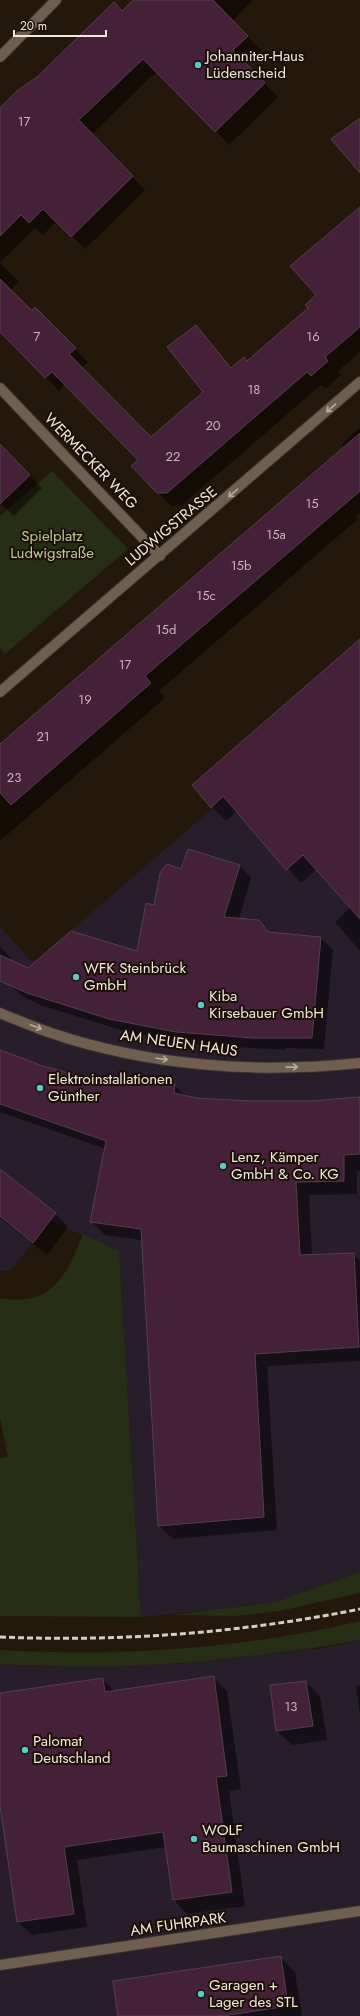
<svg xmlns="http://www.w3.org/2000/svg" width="360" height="2016" viewBox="0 0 360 2016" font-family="Jost,sans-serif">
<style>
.commercial{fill:#281d2b}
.green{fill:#262e14}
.shadow{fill:#0007}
.building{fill:#442138;stroke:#52404b}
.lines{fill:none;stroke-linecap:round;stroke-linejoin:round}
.minor-casing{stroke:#3b322d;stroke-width:12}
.minor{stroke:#6e5f4f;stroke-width:10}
.rail{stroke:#d5ccc2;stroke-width:3;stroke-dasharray:6 3;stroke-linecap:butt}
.oneway{stroke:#b7ab9f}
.poi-dot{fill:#53cdc9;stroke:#1b0f03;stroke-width:1.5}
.labels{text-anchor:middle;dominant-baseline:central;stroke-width:4;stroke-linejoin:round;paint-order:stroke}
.number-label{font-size:13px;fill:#c6b7b6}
.poi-label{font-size:15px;fill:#f2e9e0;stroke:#1b0f03;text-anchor:start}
.street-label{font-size:15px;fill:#f2e9e0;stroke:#1b0f03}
.park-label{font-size:15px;fill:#b9ce8b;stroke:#1b0f03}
</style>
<rect width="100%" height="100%" fill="#24180a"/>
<path class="commercial" d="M360,639V1572L275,1602L204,1611L141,1617L119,1251L50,1221L11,1270L0,1272V926L33,963L213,808L192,785Z
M360,1640V2016H0V1664L41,1667L176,1664L323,1648Z"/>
<path class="green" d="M52,471L128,549L5,654L0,648V516Z
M83,1234L119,1251L141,1617L0,1616V1459L8,1457L0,1418V1298C52,1307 66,1277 83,1234Z
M360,1572V1593L355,1594L280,1611L235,1616L172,1615L275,1602Z
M360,1621V1640C326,1647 292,1651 258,1655C172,1666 86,1670 0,1664V1650C120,1657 243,1649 360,1621Z"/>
<path class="shadow" d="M134,0H253L232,21L261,50L246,64L278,97L229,145L157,71L92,134L145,190L85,249L57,221L43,235L35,228L0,262V109L122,12Z
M360,209V352L338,371L341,375L325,389L321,385L181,506H171L133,466L140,460L65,384L59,391L6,337L0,325V263L19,282L10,291L32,313L35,309L88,362L82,368L151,438L204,392L196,326L232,368L247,362L309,309Z
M360,428V513L356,516L358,519L159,691L165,698L0,841V745L345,447L342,444Z
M0,445L42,488L14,516L0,503Z
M360,640V951L335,922L351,907L317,869L301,883L237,811L226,821L212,807Z
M240,866L251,878L239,919L258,921L270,934L321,938L333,950L324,1049L285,1048V1050L189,1044L121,1030L40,1005L22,996L10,985L137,953L155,906L182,871Z
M0,947L11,958L0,979Z
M0,1051L42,1066L107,1085H174L187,1097L196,1099L250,1102L360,1100V1171H357V1194L309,1195L312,1256L353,1254L360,1261V1361L267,1366L277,1530L173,1539L159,1526L142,1240L105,1235L91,1221L106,1149L0,1112Z
M0,1170L55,1213L68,1227L47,1255L0,1218Z
M213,1677L227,1691L241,1789L229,1791L245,1906L187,1914L174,1900L166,1847L77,1860L87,1927L32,1935L18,1922L0,1799V1694L103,1680L115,1691Z
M306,1682L320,1696L327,1740L292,1745L277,1731L271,1686Z
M360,1685V1716L356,1686Z
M280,1957L295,1972L302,2016H119Z"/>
<path class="building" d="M133,0H213L248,36L233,50L265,83L215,132L143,59L79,120L133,176L71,237L43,209L29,223L21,215L0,236V108L18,90L37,77L114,2L122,11Z
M360,118V173L331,139Z
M360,207V327L325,357L328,361L311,376L307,372L167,493H157L131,466L138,460L52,372L45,378L0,332V279L32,311L35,307L76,348L69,354L151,437L203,392L167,347L196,325L231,368L244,357L247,361L308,308L305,305L316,295L290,266Z
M360,433V491L145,676L151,683L11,805L0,793V744Z
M0,444L30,475L0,504Z
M360,639V919L303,855L286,870L223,796L211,808L192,785Z
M188,849L240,865L224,917L259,920L268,932L321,937L312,1038H253L176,1032L109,1019L27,993L0,981V955L28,968L71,931L137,951L146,903L154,905L160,873L167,864L181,869Z
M0,1050L43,1066L108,1084L150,1085L151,1080L175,1084L174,1093L196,1098L250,1101H311L360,1097V1154L344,1155V1181L296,1182L300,1255L354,1253L359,1347L255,1354L264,1517L158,1526L141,1229L90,1222L106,1141L0,1104Z
M0,1169L56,1213L33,1243L0,1216Z
M214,1676L227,1776L216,1777L232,1892L173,1900L163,1832L64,1847L74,1914L17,1922L0,1806V1693L103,1678L105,1692Z
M306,1681L313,1726L276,1731L270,1685Z
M281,1956L288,2006L223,2016H118L113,1981Z"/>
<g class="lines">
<defs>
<path id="minor" d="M0,57L56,0
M0,388L160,556
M0,692L360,382
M0,1013C17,1020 34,1027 51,1033C149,1066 258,1074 360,1063
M0,1965L360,1911"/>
</defs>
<use href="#minor" class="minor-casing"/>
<use href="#minor" class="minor"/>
<path class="rail" d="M0,1637C121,1642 241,1633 360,1609"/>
</g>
<defs><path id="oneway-shaft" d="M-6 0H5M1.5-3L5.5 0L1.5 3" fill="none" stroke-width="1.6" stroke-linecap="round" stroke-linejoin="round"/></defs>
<g class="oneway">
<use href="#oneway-shaft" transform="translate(331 408) rotate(139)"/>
<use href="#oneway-shaft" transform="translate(233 493) rotate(139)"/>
<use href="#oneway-shaft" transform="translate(36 1027) rotate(21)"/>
<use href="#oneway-shaft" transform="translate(162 1059) rotate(7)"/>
<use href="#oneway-shaft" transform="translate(292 1067) rotate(-1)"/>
</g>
<g class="poi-dot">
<circle cx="198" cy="65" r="4"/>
<circle cx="76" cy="977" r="4"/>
<circle cx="201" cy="1005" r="4"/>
<circle cx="40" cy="1088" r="4"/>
<circle cx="223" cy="1166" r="4"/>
<circle cx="25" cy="1750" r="4"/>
<circle cx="194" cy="1839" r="4"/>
<circle cx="201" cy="1994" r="4"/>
</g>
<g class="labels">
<g class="number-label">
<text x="24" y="121">17</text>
<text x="37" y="336">7</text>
<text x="313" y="336">16</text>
<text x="254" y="389">18</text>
<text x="213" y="425">20</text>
<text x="173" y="456">22</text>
<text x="312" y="503">15</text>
<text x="276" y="534">15a</text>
<text x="241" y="565">15b</text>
<text x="206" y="595">15c</text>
<text x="166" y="629">15d</text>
<text x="125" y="664">17</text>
<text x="85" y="699">19</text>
<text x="43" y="736">21</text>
<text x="14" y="777">23</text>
<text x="291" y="1706">13</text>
</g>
<g class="poi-label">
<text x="206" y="56">Johanniter-Haus<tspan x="206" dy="17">Lüdenscheid</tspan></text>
<text x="84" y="968">WFK Steinbrück<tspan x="84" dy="17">GmbH</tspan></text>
<text x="209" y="996">Kiba<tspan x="209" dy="17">Kirsebauer GmbH</tspan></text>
<text x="48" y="1079">Elektroinstallationen<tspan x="48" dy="17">Günther</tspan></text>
<text x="231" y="1157">Lenz, Kämper<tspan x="231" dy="17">GmbH &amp; Co. KG</tspan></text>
<text x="33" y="1741">Palomat<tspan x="33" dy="17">Deutschland</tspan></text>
<text x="202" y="1830">WOLF<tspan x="202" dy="17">Baumaschinen GmbH</tspan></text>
<text x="209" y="1985">Garagen +<tspan x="209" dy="17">Lager des STL</tspan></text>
</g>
<g class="street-label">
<text transform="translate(91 461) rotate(46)">WERMECKER WEG</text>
<text transform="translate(171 526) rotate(-40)">LUDWIGSTRASSE</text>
<text transform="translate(179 1043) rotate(8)">AM NEUEN HAUS</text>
<text transform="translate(178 1924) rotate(-8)">AM FUHRPARK</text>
</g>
<g class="park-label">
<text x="52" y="536">Spielplatz<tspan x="52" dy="17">Ludwigstraße</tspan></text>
</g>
</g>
<path d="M14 30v6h92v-6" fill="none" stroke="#f2e9e0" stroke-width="2"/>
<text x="20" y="30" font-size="12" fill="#f2e9e0" stroke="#1b0f03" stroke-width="3" paint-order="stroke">20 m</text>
</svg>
